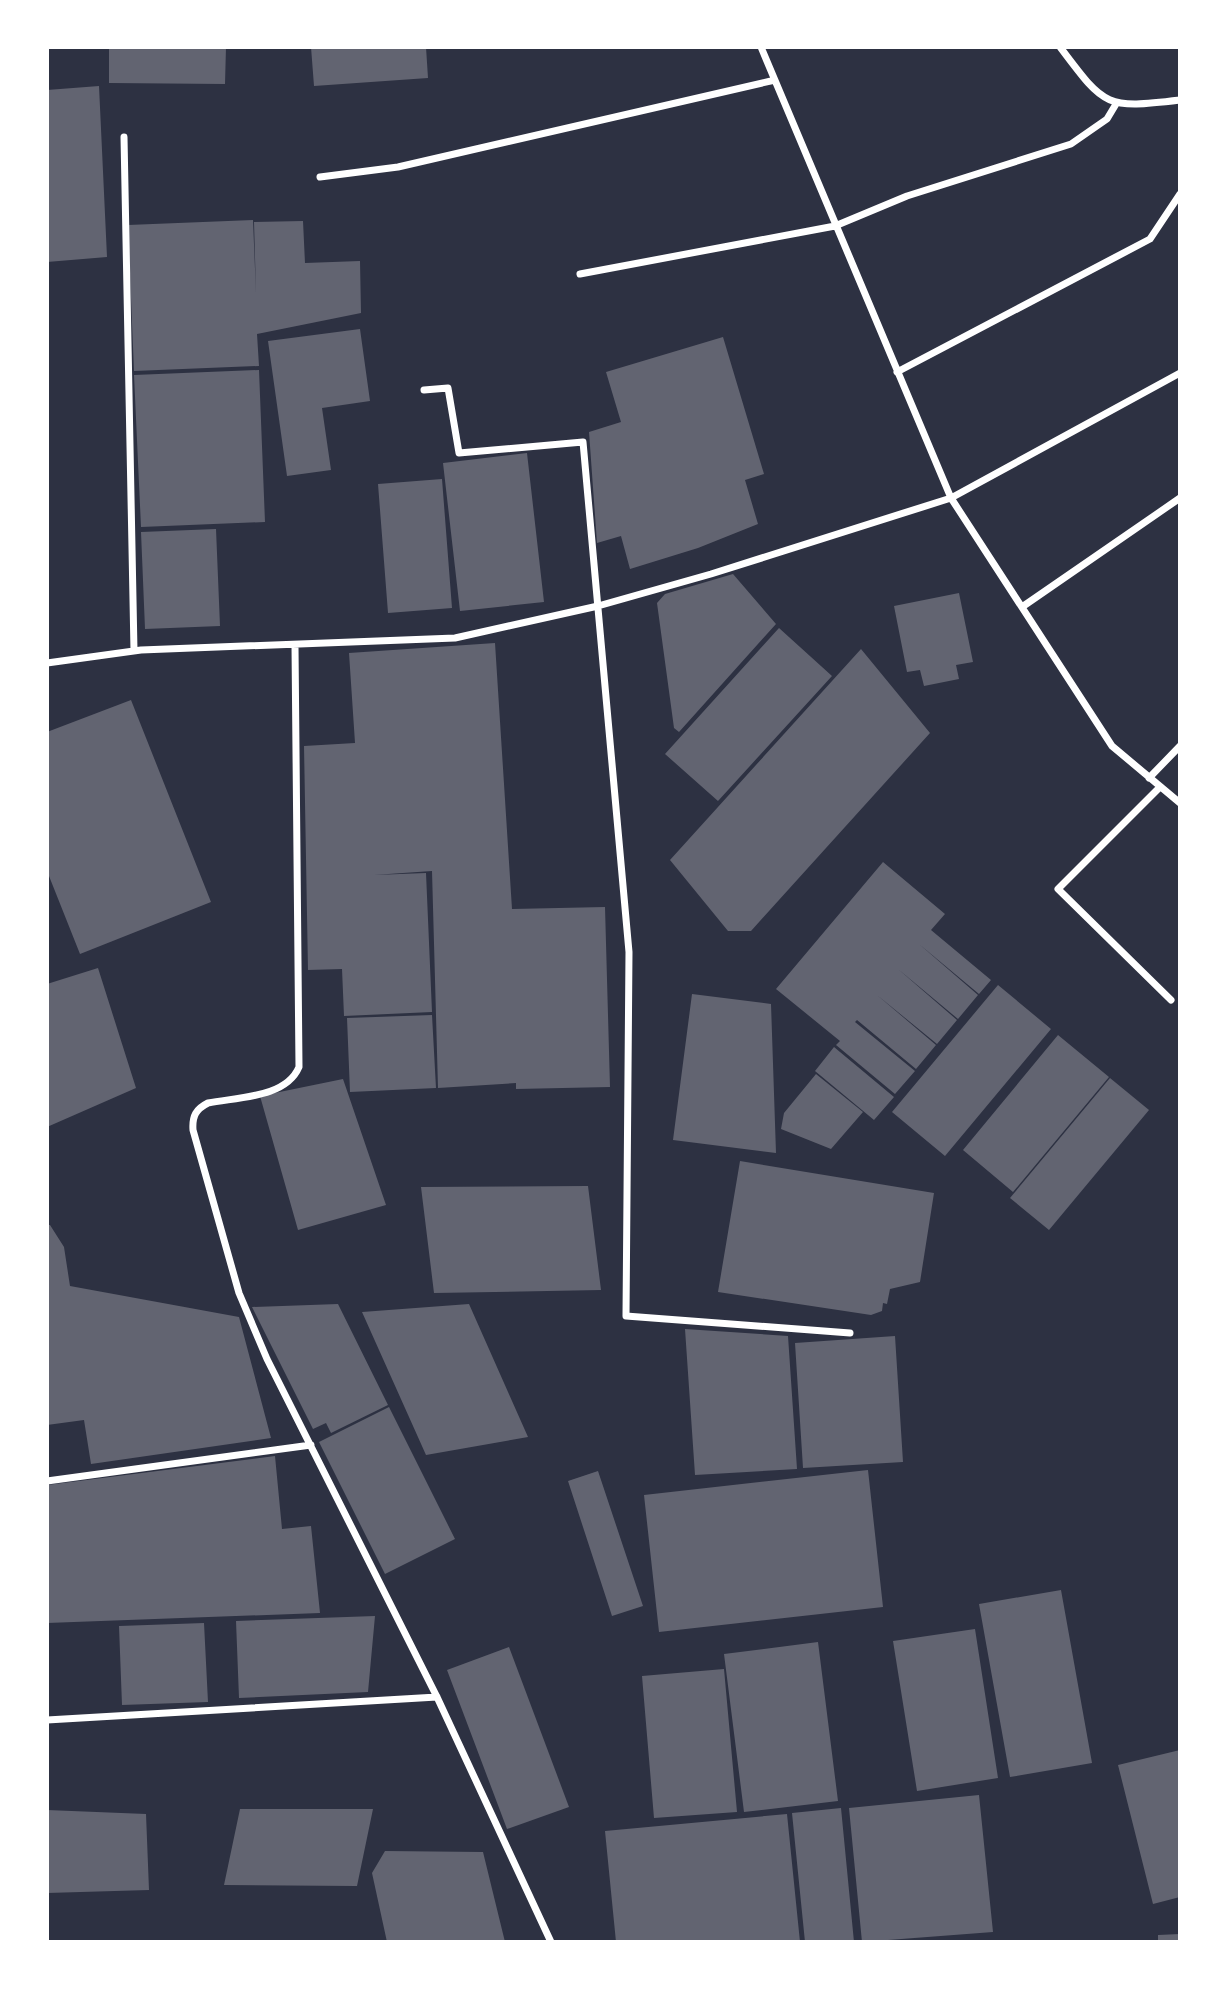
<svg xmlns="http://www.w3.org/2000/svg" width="1227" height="1989" viewBox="0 0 1227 1989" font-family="Raleway,sans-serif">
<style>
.building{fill:#626471}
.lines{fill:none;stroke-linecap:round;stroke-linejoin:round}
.minor{stroke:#fff;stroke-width:7}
</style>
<rect width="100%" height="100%" fill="#2d3142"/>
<path class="building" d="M109,47H226L225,84L109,83Z
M311,47H426L428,78L314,86Z
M99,86L107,257L47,262V90Z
M253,220L256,293L254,222L303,221L305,263L360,261L361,313L257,334L259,366L134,371L128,225Z
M360,329L370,401L322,408L331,470L287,476L268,341Z
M723,337L764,474L745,480L758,524L698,548L630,569L621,536L597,543L589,432L621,422L606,372Z
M259,370L265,522L141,527L134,375Z
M527,453L544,602L460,611L443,463Z
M442,479L452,608L388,613L378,484Z
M216,529L220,626L145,629L141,532Z
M733,574L776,624L679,732L674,728L657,603L665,594Z
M959,593L973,662L956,665L959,679L924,686L920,670L907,672L894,606Z
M779,628L832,676L718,801L665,754Z
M495,643L512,909L605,907L610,1087L516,1089V1083L438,1088L432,871L374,875L426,873L432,1012L344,1016L342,969L308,970L304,746L355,743L349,653Z
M861,649L930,733L751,931H728L670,860Z
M131,700L211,902L80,954L47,871V732Z
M883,862L945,914L931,930L991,980L979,994L919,944L978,995L958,1019L898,969L957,1020L937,1044L877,995L936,1045L916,1069L857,1020L855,1022L915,1071L895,1094L836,1045L840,1041L776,989Z
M98,968L136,1088L47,1127V984Z
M998,985L1051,1029L945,1156L892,1112Z
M692,994L771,1004L776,1153L673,1140Z
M432,1015L436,1088L350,1092L347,1018Z
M1058,1035L1109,1077L1013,1192L963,1150Z
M834,1047L894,1097L874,1120L815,1071Z
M816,1074L863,1112L831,1149L781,1129L784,1113Z
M1110,1078L1149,1110L1049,1230L1010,1198Z
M343,1079L386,1205L298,1230L260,1096Z
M740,1161L934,1193L920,1282L890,1289L887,1304L883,1303L882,1311L871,1315L718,1292Z
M588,1186L601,1290L434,1293L421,1187Z
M47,1225H50L64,1247L70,1286L239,1317L271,1438L91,1464L84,1420L47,1425Z
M338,1304L388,1405L331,1433L326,1423L313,1429L252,1307Z
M469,1304L528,1437L426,1455L362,1312Z
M685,1329L788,1336L797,1469L695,1475Z
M895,1336L903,1462L803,1468L795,1343Z
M389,1407L455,1539L385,1574L319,1442Z
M275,1456L282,1529L311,1526L320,1613L47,1623V1485Z
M868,1470L883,1607L659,1632L644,1495Z
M598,1471L643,1606L612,1616L568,1481Z
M1061,1590L1092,1763L1010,1777L979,1604Z
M375,1616L368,1692L239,1698L236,1621Z
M204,1623L208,1702L122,1705L119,1626Z
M975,1629L998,1778L917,1791L893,1641Z
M818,1642L838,1801L744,1812L724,1654Z
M509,1647L569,1807L507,1829L447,1670Z
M724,1669L737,1812L654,1818L642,1676Z
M1180,1750V1897L1153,1904L1118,1765Z
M979,1795L993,1932L862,1942L849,1808Z
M841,1808L854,1942H805L792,1813Z
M240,1809H373L357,1886L224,1885Z
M47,1810L146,1814L149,1890L47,1893Z
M787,1814L800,1942H616L605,1831Z
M385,1851L483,1852L505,1942H387L372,1873Z
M1180,1934V1942H1158V1935Z"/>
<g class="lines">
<path class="minor" d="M761,47L951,498L1112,746L1180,803
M1060,47C1105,107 1105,109 1180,100
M124,137L134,651
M320,177L398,167L775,80
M580,274L835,226L907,196L1071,144L1107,119L1116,104
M897,372L1150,239L1180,194
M424,390L448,388L459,453L583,442L629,952L626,1316L850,1333
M1022,607L1180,498
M295,646L299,1067C286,1098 238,1097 208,1103C196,1109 192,1116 193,1130L239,1293L267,1359L437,1697L551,1942
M47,663L141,650L455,638L598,606L711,574L951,498L1180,373
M1149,778L1180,746
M1160,787L1058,889L1171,1000
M47,1481L311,1445
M47,1720L437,1697"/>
</g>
<rect width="1227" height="1989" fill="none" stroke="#ffffff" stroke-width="98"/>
</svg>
